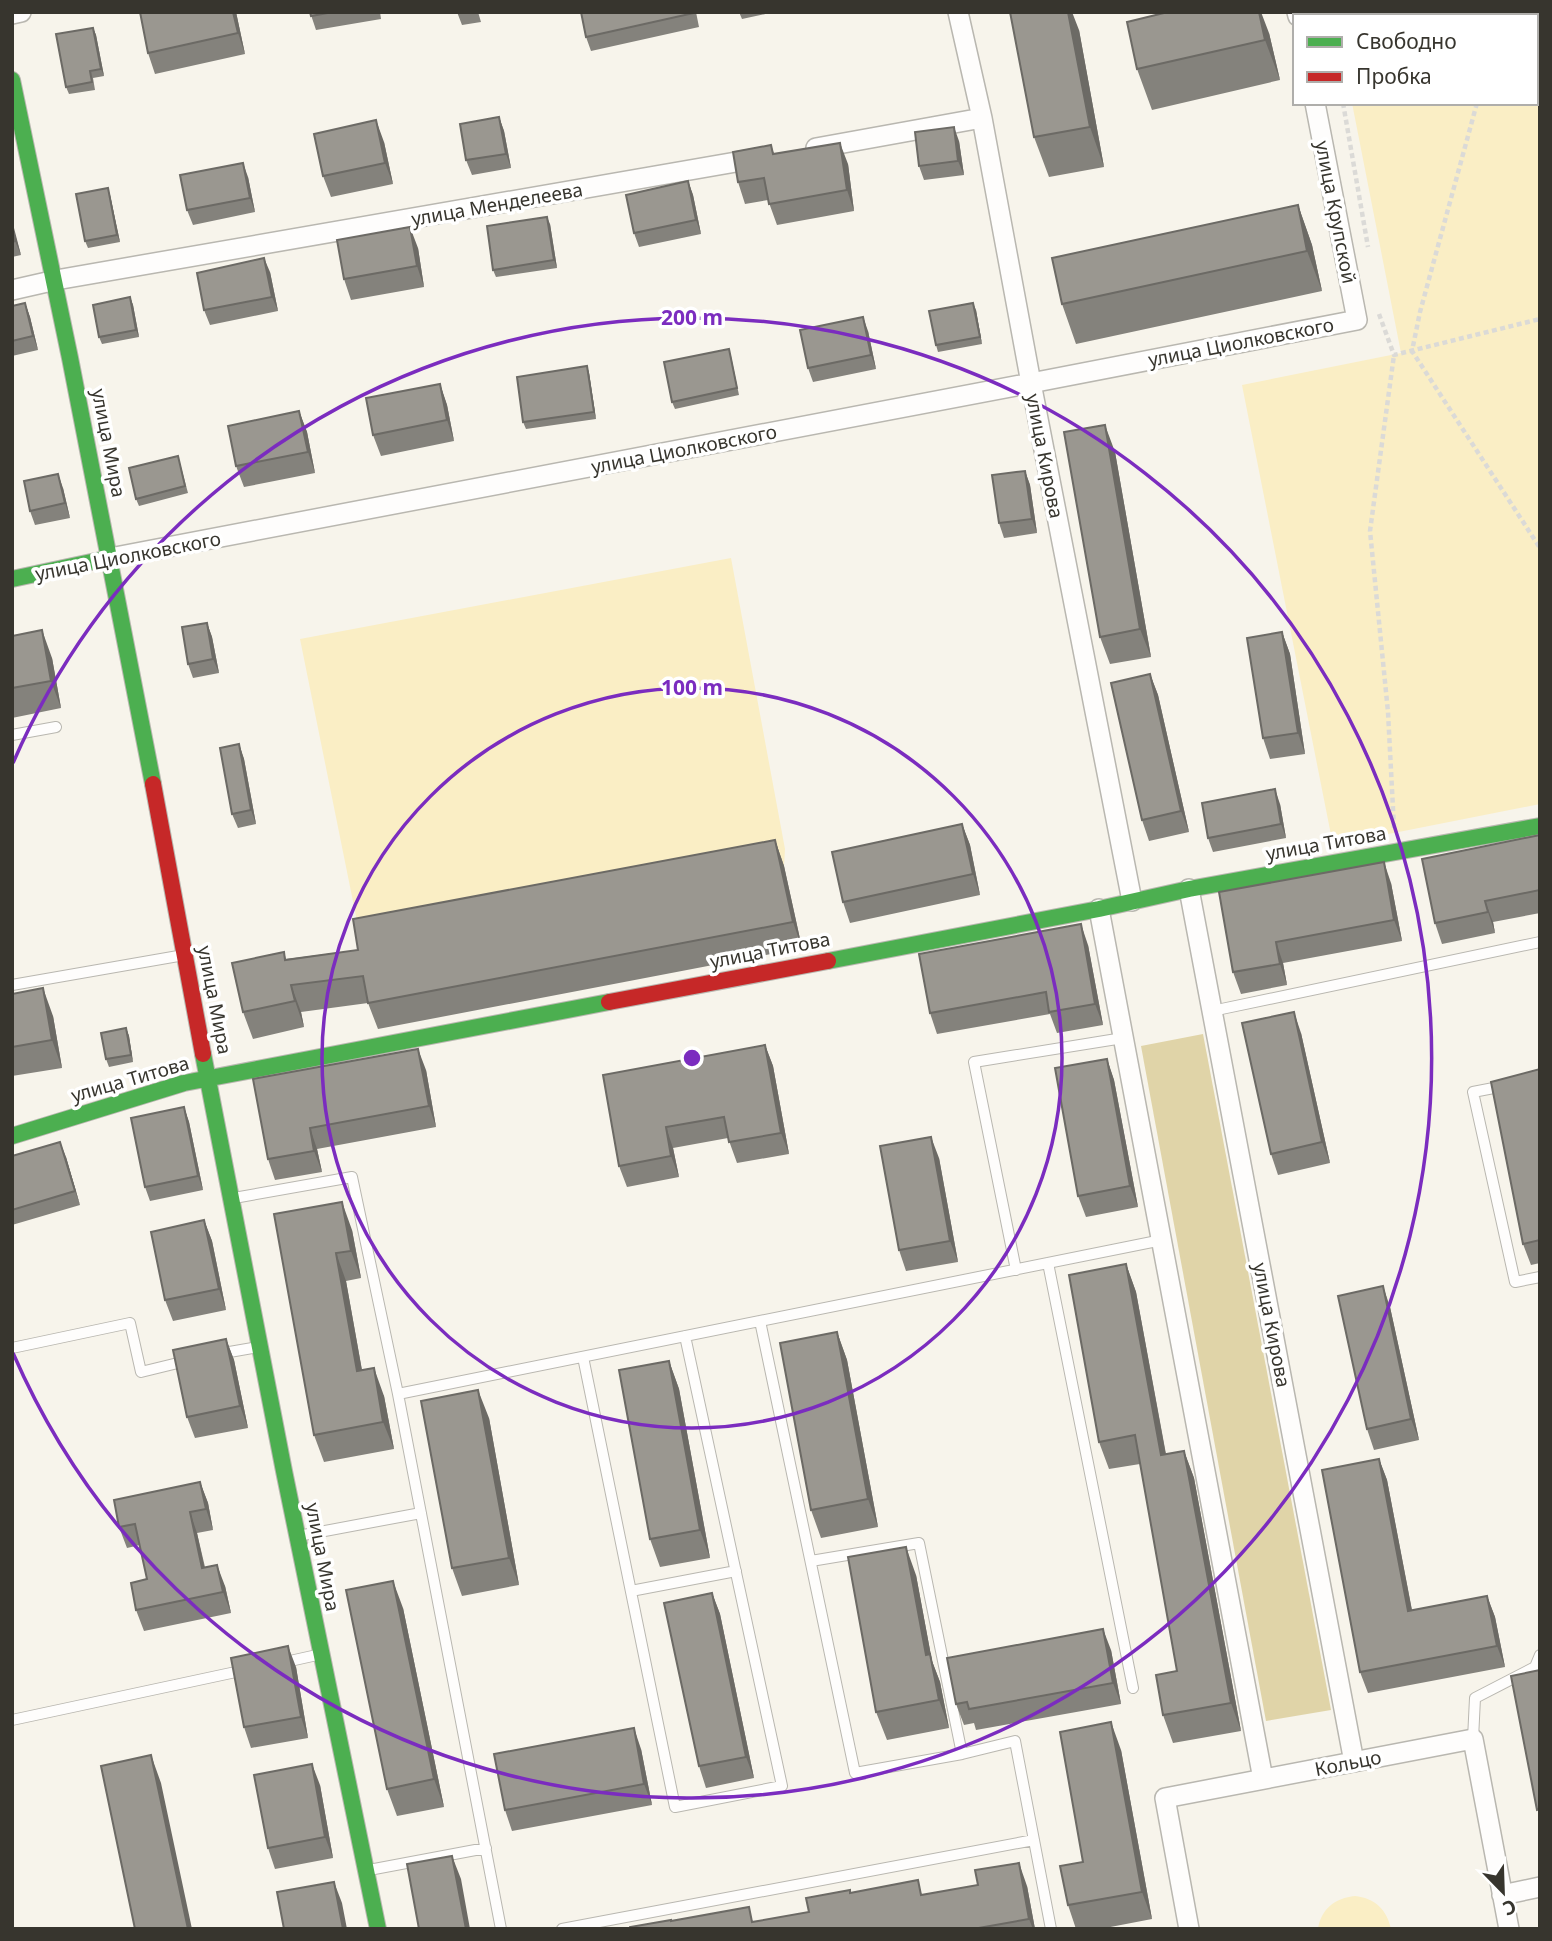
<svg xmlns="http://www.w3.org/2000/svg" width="1552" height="1941" viewBox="0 0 1552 1941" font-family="'Noto Sans',sans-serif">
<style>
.green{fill:#faeec5}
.forest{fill:#e0d4a8}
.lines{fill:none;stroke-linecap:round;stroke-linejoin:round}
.lane-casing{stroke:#b9b7b0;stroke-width:12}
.street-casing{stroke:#b9b7b0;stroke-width:22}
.fast-casing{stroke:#b9b7b0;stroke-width:18}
.jam-casing{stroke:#b9b7b0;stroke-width:18}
.path{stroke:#dbdad7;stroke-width:4.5;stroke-dasharray:5 3.5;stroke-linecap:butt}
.lane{stroke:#fefdfc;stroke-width:10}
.street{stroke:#fefdfc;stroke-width:19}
.fast{stroke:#4caf50;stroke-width:16}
.jam{stroke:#c62828;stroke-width:16}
.wall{fill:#84827c}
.shaded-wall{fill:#6c6a65}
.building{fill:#9a9790;stroke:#6c6a65;stroke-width:2}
.ring{fill:none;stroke:#7b2cbf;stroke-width:3.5}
.labels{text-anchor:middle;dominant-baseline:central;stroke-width:7;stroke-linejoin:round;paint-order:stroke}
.street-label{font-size:19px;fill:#37352e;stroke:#fff}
.centre{fill:#7b2cbf;stroke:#fff;stroke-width:3.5}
.ring-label{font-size:21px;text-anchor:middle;font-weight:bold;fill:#7b2cbf;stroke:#fff;stroke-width:7;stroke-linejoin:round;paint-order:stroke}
</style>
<rect width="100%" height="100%" fill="#f7f4eb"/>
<path class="green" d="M1334,12H1540V804L1333,845L1242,385L1401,353L1352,103H1536V16H1334Z
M731,558L785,849L784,866L362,946L300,639Z
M1355,1896C1374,1898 1387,1909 1391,1929H1318C1321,1909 1335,1898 1355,1896Z"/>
<path class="forest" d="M1203,1034L1331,1710L1266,1721L1141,1046Z"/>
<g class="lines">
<defs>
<path id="lane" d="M12,735L56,727
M12,985L184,955
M1212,1011L1540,942
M1504,1086L1473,1092L1515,1282L1540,1277
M234,1198L352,1177L398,1394
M1048,1263L1133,1688
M1016,1270L974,1062L1123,1038
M760,1321L855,1773L962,1754L919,1543L811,1561
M12,1348L130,1323L141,1372L186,1361
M218,1354L258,1347
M583,1357L675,1807L782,1786L685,1336
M298,1536L421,1513
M631,1591L736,1571
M281,1663L317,1655
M12,1720L245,1670
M1473,1739L1475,1698L1535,1667L1540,1655
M962,1754L1015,1741L1051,1929
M369,1870L486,1848
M501,1929L398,1394L1162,1240
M562,1929L1034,1840"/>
<path id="street" d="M958,12L982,118L1031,383L1132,901
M1297,12L1298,16
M12,14L21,12
M816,148L982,118
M12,290L56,280L759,158
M110,558L1031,383L1357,320L1315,103
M1189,889L1354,1762
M1099,909L1263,1779
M1502,1895L1540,1887
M1189,1929L1165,1798L1473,1739L1509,1929"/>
<path id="fast" d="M12,80L70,358L153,784
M12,579L110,558
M828,961L1099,909L1189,889L1540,826
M203,1054L284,1471L378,1929
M12,1136L184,1083L609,1002"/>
<path id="jam" d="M153,784L203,1054
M609,1002L828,961"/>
</defs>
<use href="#lane" class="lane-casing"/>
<use href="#street" class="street-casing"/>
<use href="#fast" class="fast-casing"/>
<use href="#jam" class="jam-casing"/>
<path class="path" d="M1328,12V16
M1457,12L1463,16
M1502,16L1503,12
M1536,36L1540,37
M1343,103L1368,247
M1477,103L1420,312L1412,351L1540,548
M1379,314L1394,355L1540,319
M1394,828L1388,712L1370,531L1394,355"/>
<use href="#lane" class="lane"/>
<use href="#street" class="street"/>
<use href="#fast" class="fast"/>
<use href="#jam" class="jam"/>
</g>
<path class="wall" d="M236,12L245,54L155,74L148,53Z
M310,12H380L381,19L316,30Z
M457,12H478L481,22L462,25Z
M696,12L699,27L591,51L586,37Z
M739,12H775L742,19Z
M93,28L96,35L104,76L93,78L95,90L69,94L66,87Z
M1079,30L1104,167L1049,177L1034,137Z
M1269,33L1280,80L1152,110L1137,69Z
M499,117L504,131L511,168L472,175L466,160Z
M959,141L964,175L924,180L919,166Z
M384,142L393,184L331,197L323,176Z
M771,145L774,154L848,164L854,211L777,225L768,200L745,204L738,182Z
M248,177L255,212L193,225L187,210Z
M688,181L693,195L701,234L639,247L634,233Z
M110,195L120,242L88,248L85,241Z
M1298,205L1312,245L1322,291L1076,344L1062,304Z
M12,224L21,255L12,257Z
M550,224L557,268L496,277L493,270Z
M418,248L424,287L351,300L344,279Z
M270,272L278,311L210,325L204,310Z
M130,297L133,305L139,337L102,344L99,337Z
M25,303L30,317L38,350L12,356V306Z
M976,310L982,344L938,352L936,345Z
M868,331L876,369L813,382L808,368Z
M731,356L739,395L675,409L672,402Z
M587,366L589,373L596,419L526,429L523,422Z
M440,384L447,405L454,441L381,456L373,435Z
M299,411L307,432L315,473L244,487L236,466Z
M1115,452L1151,657L1110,664L1100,637Z
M180,463L188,493L139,506L136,499Z
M1025,471L1030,485L1037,533L1004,538L999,523Z
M63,488L70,518L35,525L30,511Z
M207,623L212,637L219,673L193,678L188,664Z
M1282,632L1290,654L1305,754L1270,759L1263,738Z
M12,636L52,658L61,708L12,718Z
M1150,674L1158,695L1189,832L1149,841L1142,820Z
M239,744L244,759L256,824L238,828L232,814Z
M1280,804L1286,838L1213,852L1208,838Z
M962,824L970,845L980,895L850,923L843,902Z
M1540,835V913L1493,922L1495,933L1442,944L1435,923Z
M775,840L784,866L802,948L378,1029L368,1003L301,1012L304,1027L253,1039L243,1012L284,952L286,959L358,950Z
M1391,883L1402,941L1283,963L1287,985L1241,994L1233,972L1219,892Z
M1088,945L1103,1025L1057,1033L1050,1014L937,1034L930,1013Z
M12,994L53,1016L62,1068L12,1076Z
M126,1028L129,1036L133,1062L109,1067L106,1059Z
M1301,1033L1330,1163L1278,1175L1271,1154Z
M765,1045L773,1066L789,1154L737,1163L728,1138L673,1148L679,1177L627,1187L619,1166Z
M1107,1059L1114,1080L1138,1207L1086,1217L1078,1196Z
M1540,1069V1263L1531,1265L1523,1244Z
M426,1070L436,1127L317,1149L322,1172L275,1180L268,1159L253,1079Z
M184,1107L189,1122L203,1190L150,1201L145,1187Z
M12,1156L66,1157L80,1205L12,1225Z
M939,1158L958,1262L906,1271L899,1250Z
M274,1214L352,1230L361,1278L346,1281L362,1370L384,1396L394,1449L324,1462L314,1435Z
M204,1220L212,1241L226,1310L173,1321L165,1300Z
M1126,1264L1136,1292L1166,1454L1184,1451L1194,1478L1241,1731L1173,1743L1163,1715L1177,1671L1140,1464L1109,1469L1099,1442Z
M1390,1307L1419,1440L1374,1450L1367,1429Z
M837,1332L847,1360L878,1527L821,1538L811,1510Z
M226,1339L234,1360L248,1428L195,1438L187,1417Z
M669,1361L679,1389L710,1558L660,1567L650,1539Z
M489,1418L519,1585L462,1596L452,1568Z
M1379,1459L1387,1480L1412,1610L1487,1596L1495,1617L1505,1667L1368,1693L1360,1672Z
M200,1482L208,1503L213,1530L197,1533L205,1567L225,1586L231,1613L144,1631L136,1610L147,1579L140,1545L127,1548L119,1527Z
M916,1575L932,1661L940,1682L949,1728L887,1740L876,1712Z
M712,1593L720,1614L754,1778L706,1788L699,1766Z
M403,1608L444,1807L397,1816L387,1789Z
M1111,1650L1121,1704L976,1730L974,1723L964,1725L956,1704Z
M296,1667L308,1738L251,1748L244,1727Z
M641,1749L652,1805L512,1831L505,1810Z
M1121,1750L1152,1919L1100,1929H1076L1068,1905L1083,1862Z
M320,1785L333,1858L275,1869L268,1848Z
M1027,1886L1035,1929H630L672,1921L754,1922L809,1912L851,1893L923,1895Z"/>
<path class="shaded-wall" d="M233,12H236L245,54L238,33Z
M1068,12H1072L1079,30L1104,167L1090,127Z
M1259,12H1261L1269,33L1280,80L1265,40Z
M93,28L96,35L104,76L101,69Z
M499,117L504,131L511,168L506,154Z
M376,120L384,142L393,184L385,163Z
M954,127L959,141L964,175L958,161Z
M840,143L848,164L854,211L847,190Z
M243,163L248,177L255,212L250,198Z
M688,181L693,195L701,234L696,220Z
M108,188L110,195L120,242L117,235Z
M1298,205L1312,245L1322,291L1307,251Z
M547,217L550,224L557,268L554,260Z
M12,224L14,228L21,255L15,241Z
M410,227L418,248L424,287L417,266Z
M264,258L270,272L278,311L272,297Z
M130,297L133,305L139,337L136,330Z
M25,303L30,317L38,350L33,336Z
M973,303L976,310L982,344L980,337Z
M863,317L868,331L876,369L871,355Z
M587,366L589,373L596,419L594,412Z
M440,384L447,405L454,441L447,420Z
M299,411L307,432L315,473L308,452Z
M1105,425L1115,452L1151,657L1140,629Z
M1025,471L1030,485L1037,533L1032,519Z
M58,474L63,488L70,518L65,503Z
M207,623L212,637L219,673L213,659Z
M42,630L52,658L61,708L51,681Z
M1282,632L1290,654L1305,754L1298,733Z
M1150,674L1158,695L1189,832L1181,811Z
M239,744L244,759L256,824L251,810Z
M1275,789L1280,804L1286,838L1281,824Z
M962,824L970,845L980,895L973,874Z
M775,840L784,866L802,948L793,922Z
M1384,862L1391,883L1402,941L1394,920Z
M1485,901L1493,922L1495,933L1488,912Z
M1081,924L1088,945L1103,1025L1095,1004Z
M1276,942L1283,963L1287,985L1280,964Z
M291,985L301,1012L304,1027L295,1001Z
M43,988L53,1016L62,1068L52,1040Z
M1294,1012L1301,1033L1330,1163L1322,1142Z
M126,1028L129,1036L133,1062L131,1055Z
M765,1045L773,1066L789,1154L781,1133Z
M418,1049L426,1070L436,1127L429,1106Z
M1107,1059L1114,1080L1138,1207L1130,1186Z
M184,1107L189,1122L203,1190L198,1176Z
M666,1127L673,1148L679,1177L671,1156Z
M310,1128L317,1149L322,1172L314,1151Z
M931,1137L939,1158L958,1262L950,1241Z
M60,1142L66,1157L80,1205L75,1191Z
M342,1202L352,1230L361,1278L351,1251Z
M204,1220L212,1241L226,1310L219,1289Z
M336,1253L346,1281L367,1399L357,1371Z
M1126,1264L1136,1292L1171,1483L1161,1455Z
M1383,1286L1390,1307L1419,1440L1411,1419Z
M837,1332L847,1360L878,1527L868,1499Z
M226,1339L234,1360L248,1428L240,1406Z
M669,1361L679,1389L710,1558L700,1530Z
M374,1368L384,1396L394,1449L383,1422Z
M478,1390L489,1418L519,1585L509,1558Z
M1184,1451L1194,1478L1241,1731L1231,1703Z
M1379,1459L1387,1480L1416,1632L1408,1611Z
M200,1482L208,1503L213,1530L206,1509Z
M190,1512L197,1533L209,1589L202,1568Z
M906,1547L916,1575L932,1661L940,1682L949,1728L939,1700L926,1655Z
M217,1565L225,1586L231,1613L223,1592Z
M393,1581L403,1608L444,1807L434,1779Z
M712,1593L720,1614L754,1778L746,1757Z
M1487,1596L1495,1617L1505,1667L1497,1646Z
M1103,1629L1111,1650L1121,1704L1113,1683Z
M288,1646L296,1667L308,1738L301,1717Z
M1111,1722L1121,1750L1152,1919L1142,1892Z
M634,1728L641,1749L652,1805L644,1784Z
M151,1755L161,1783L192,1929H188Z
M312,1764L320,1785L333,1858L325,1837Z
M452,1856L461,1879L470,1929H466Z
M1019,1863L1027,1886L1035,1929H1033L1029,1919Z
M334,1882L342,1903L347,1929H343Z"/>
<path class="building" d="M140,12H233L238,33L148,53Z
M310,12H333L311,16Z
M581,12H694V13L586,37Z
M1010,12H1068L1090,127L1034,137Z
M1168,12H1259L1265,40L1137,69L1127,22Z
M93,28L101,69L90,71L92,82L66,87L56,34Z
M499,117L506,154L466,160L460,124Z
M376,120L385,163L323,176L314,134Z
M954,127L958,161L919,166L915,132Z
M840,143L847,190L769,204L764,178L738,182L733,152L771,145L773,154Z
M243,163L250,198L187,210L180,175Z
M688,181L696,220L634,233L626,195Z
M108,188L117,235L85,241L76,194Z
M1298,205L1307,251L1062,304L1052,258Z
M547,217L554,260L493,270L487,226Z
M410,227L417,266L344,279L337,240Z
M12,229L15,241L12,242Z
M264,258L272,297L204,310L197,273Z
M130,297L136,330L99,337L93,305Z
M25,303L33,336L12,341V306Z
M973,303L980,337L936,345L929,311Z
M863,317L871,355L808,368L800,330Z
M729,349L737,388L672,402L664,362Z
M587,366L594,412L523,422L517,377Z
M440,384L447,420L373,435L366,398Z
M299,411L308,452L236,466L228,426Z
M1105,425L1140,629L1100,637L1064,432Z
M178,456L185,486L136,499L129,468Z
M1025,471L1032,519L999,523L992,475Z
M58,474L65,503L30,511L24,481Z
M207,623L213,659L188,664L182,627Z
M42,630L51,681L12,688V636Z
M1282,632L1298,733L1263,738L1247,638Z
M1150,674L1181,811L1142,820L1111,683Z
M239,744L251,810L232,814L220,748Z
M1275,789L1281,824L1208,838L1202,803Z
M962,824L973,874L843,902L832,852Z
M1540,835V890L1485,901L1488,912L1435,923L1422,859Z
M775,840L793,922L368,1003L363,976L291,985L295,1001L243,1012L232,963L284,952L285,960L358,950L353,919Z
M1384,862L1394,920L1276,942L1280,964L1233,972L1219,892Z
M1081,924L1095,1004L1049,1012L1046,992L930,1013L919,954Z
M43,988L52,1040L12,1047V994Z
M1294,1012L1322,1142L1271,1154L1242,1023Z
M126,1028L131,1055L106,1059L101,1033Z
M765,1045L781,1133L729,1142L724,1117L666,1127L671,1156L619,1166L603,1075Z
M418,1049L429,1106L310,1128L314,1151L268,1159L253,1079Z
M1107,1059L1130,1186L1078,1196L1055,1068Z
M1540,1069V1240L1523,1244L1491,1082Z
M184,1107L198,1176L145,1187L131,1118Z
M931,1137L950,1241L899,1250L880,1146Z
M60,1142L75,1191L12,1210V1156Z
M342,1202L351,1251L336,1253L357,1371L374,1368L383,1422L314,1435L274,1214Z
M204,1220L219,1289L165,1300L151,1232Z
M1126,1264L1161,1455L1184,1451L1231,1703L1163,1715L1156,1675L1177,1671L1135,1435L1099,1442L1069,1275Z
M1383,1286L1411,1419L1367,1429L1338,1296Z
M837,1332L868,1499L811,1510L780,1343Z
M226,1339L240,1406L187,1417L173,1350Z
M669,1361L700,1530L650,1539L619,1370Z
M478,1390L509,1558L452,1568L421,1401Z
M1379,1459L1408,1611L1487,1596L1497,1646L1360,1672L1322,1470Z
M200,1482L206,1509L190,1512L202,1568L217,1565L223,1592L136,1610L131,1583L147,1579L135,1524L119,1527L114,1500Z
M906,1547L926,1655L930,1654L939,1700L876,1712L848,1557Z
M393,1581L434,1779L387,1789L346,1590Z
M712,1593L746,1757L699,1766L664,1603Z
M1103,1629L1113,1683L969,1709L967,1702L956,1704L947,1658Z
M288,1646L301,1717L244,1727L231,1658Z
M1540,1670V1809L1537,1810L1511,1676Z
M1111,1722L1142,1892L1068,1905L1060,1866L1083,1862L1060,1732Z
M634,1728L644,1784L505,1810L494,1754Z
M151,1755L188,1929H135L101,1766Z
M312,1764L325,1837L268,1848L254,1775Z
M452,1856L466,1929H419L407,1864Z
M1019,1863L1029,1919L973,1929H630V1927L671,1920V1921L749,1907L752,1922L809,1912L806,1898L850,1890V1893L918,1880L921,1895L978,1885L975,1870Z
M334,1882L343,1929H284L277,1892Z"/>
<g class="ring">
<circle cx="692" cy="1058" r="370"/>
<path d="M13 763A740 740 0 1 1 13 1353"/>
</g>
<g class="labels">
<g class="street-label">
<text transform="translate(497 204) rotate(-10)">улица Менделеева</text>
<text transform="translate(1336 212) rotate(79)">улица Крупской</text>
<text transform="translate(1241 342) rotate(-11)">улица Циолковского</text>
<text transform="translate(109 443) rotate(79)">улица Мира</text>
<text transform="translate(684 449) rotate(-11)">улица Циолковского</text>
<text transform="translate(1045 456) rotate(79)">улица Кирова</text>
<text transform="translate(128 556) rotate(-11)">улица Циолковского</text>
<text transform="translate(1326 843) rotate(-10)">улица Титова</text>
<text transform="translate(770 950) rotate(-11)">улица Титова</text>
<text transform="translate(215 1000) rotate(79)">улица Мира</text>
<text transform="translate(130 1079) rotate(-16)">улица Титова</text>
<text transform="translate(1272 1325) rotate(79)">улица Кирова</text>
<text transform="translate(323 1557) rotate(79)">улица Мира</text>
<text transform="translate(1348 1763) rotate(-11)">Кольцо</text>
</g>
</g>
<circle cx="692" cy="1058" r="10" class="centre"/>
<g class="ring-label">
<text x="692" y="325">200 m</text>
<text x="692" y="695">100 m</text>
</g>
<rect width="1552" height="1941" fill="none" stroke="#37352e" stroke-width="28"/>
<rect x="1293" y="14" width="245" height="91" fill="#ffffff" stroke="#afaeab" stroke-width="2"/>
<rect x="1307" y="37" width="35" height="10" fill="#4caf50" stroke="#afaeab" stroke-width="2"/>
<text x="1356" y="49" font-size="21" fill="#37352e">Свободно</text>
<rect x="1307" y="72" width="35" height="10" fill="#c62828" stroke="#afaeab" stroke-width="2"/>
<text x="1356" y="84" font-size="21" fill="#37352e">Пробка</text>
<g transform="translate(1503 1892) rotate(157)" stroke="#ffffff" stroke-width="5" paint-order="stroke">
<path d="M0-5L12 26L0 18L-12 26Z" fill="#37352e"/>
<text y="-10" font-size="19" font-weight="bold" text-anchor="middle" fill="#37352e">С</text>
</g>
</svg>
